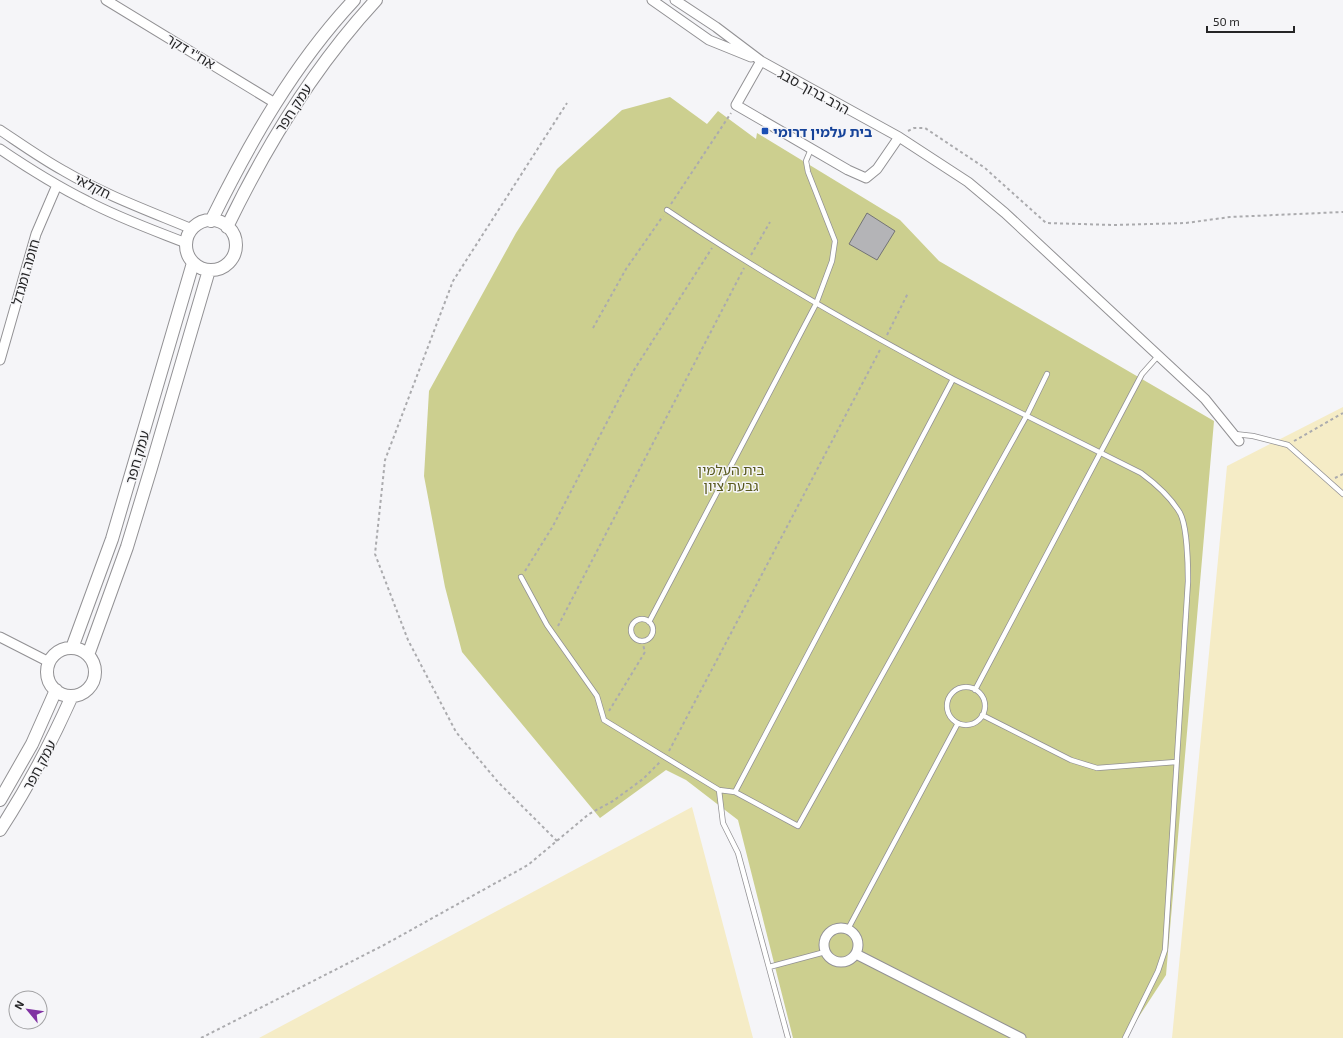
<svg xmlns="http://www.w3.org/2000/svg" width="1343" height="1038" viewBox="0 0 1343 1038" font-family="'Exo 2','Noto Sans Hebrew',sans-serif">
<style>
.green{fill:#cccf8f}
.sand{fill:#f5ecc6}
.building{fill:#b4b4b7;stroke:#737375}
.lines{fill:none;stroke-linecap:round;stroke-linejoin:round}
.service-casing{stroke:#929194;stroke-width:6}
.minor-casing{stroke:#929194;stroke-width:11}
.tertiary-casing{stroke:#929194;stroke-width:14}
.path{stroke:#ababae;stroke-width:2;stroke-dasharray:3 3;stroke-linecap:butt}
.service{stroke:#fff;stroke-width:4.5}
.minor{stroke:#fff;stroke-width:9}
.tertiary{stroke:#fff;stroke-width:12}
.transit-dot{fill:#1a4fb4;stroke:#f5f5f8;stroke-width:1.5}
.labels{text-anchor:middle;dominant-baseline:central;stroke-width:3;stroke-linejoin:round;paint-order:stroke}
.street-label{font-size:14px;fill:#252526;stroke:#f5f5f8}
.transit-label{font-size:14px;font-weight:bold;fill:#164399;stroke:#f5f5f8;text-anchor:start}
.park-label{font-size:14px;fill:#58591e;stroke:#f5f5f8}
</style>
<rect width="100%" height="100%" fill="#f5f5f8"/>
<path class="green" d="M670,97L707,124L718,111L756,139L757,133L900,220L939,261L1214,421L1166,975L1125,1038H793L738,820L686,780L666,770L600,818L462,652L445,587L424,476L429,391L516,233L557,169L622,110Z"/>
<path class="sand" d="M1343,407V1038H1172L1227,466Z
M692,807L753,1038H259Z"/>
<path class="building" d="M867,213L895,231L877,260L849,244Z"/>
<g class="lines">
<defs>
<path id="service" d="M953,379L1141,473C1156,484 1170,496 1180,513C1187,526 1188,565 1188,581L1165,950L1158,971L1125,1038
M1235,434L1253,436L1288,445L1343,494
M521,577L547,625L597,696L604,720L719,790L735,792L953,379C855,327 759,272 667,210
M631 630a11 11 0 1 1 22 0a11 11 0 1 1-22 0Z
M649,622L816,304L832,261L835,241L808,172L806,161L811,149
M947 706a19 19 0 1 1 38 0a19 19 0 1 1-38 0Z
M975,690L1142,374L1158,356
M982,715L1071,760L1097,768L1176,762
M719,790L723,823L738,853L788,1038
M735,792L798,826L1027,415L1047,374
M848,929L958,723
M769,967L825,952"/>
<path id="minor" d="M106,0L275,103
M652,0L709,40L751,57
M675,0L716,27L761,61L899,137L968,182L1005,213L1205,399L1239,441
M761,61L736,105L848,170L866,178L877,169L899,137
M0,130C21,144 42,159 64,171C105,195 149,211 192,229
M0,149C28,168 57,186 87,201C119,218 153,230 186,243
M0,360L36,234L57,185
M0,637L49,662
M824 945a17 17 0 1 1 34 0a17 17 0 1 1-34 0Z
M856,954L1021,1038"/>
<path id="tertiary" d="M186 245a25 25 0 1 1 50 0a25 25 0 1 1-50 0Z
M211,221C250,142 294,64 354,0
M227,227C267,144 314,67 376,0
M47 672a24 24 0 1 1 48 0a24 24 0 1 1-48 0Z
M72,648L112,539L193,263
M88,655L127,547L151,468L209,270
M0,800L32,744L56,690
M0,830C28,787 51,743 72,696"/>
</defs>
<use href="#service" class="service-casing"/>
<use href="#minor" class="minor-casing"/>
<use href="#tertiary" class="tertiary-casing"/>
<path class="path" d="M908,131L914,128H925L985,168L1046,223L1114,225L1186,223L1230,217L1343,212
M671,204L731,113
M751,255L770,222
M593,328L626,269L663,216
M887,335L908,293
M1294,441L1343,413
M1335,478L1343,474
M525,571L553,526L634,370L712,248
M558,626L744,268
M609,711L645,652L642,641
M669,751L881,348
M557,841L498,782L456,732L408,640L375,554L385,460L453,281L567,103
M201,1038L384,945L528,865L589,814L613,801L643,779L660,762"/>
<use href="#service" class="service"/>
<use href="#minor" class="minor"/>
<use href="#tertiary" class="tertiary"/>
</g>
<rect class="transit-dot" x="761" y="127" width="8" height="8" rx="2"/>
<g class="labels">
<g class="street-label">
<text transform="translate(191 51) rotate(31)">אח"י דקר</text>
<text transform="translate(814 91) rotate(29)">הרב ברוך סבג</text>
<text transform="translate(293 108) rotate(-57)">עמק חפר</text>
<text transform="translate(93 186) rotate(26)">חקלאי</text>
<text transform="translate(25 272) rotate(-74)">חומה ומגדל</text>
<text transform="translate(137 457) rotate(-74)">עמק חפר</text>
<text transform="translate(39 765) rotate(-62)">עמק חפר</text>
</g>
<g class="transit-label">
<text x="773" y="131">בית עלמין דרומי</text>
</g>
<g class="park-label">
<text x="731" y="469">בית העלמין<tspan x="731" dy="16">גבעת ציון</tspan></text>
</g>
</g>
<g transform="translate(28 1010) rotate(299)"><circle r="19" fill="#f5f5f8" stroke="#a2a2a4"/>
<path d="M0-3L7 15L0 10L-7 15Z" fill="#8132a3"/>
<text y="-6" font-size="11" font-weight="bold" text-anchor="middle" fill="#252526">N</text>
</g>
<path d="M1207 26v6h87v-6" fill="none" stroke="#252526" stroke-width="2"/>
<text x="1213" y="26" font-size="12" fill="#252526" stroke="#f5f5f8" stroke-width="3" paint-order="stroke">50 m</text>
</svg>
